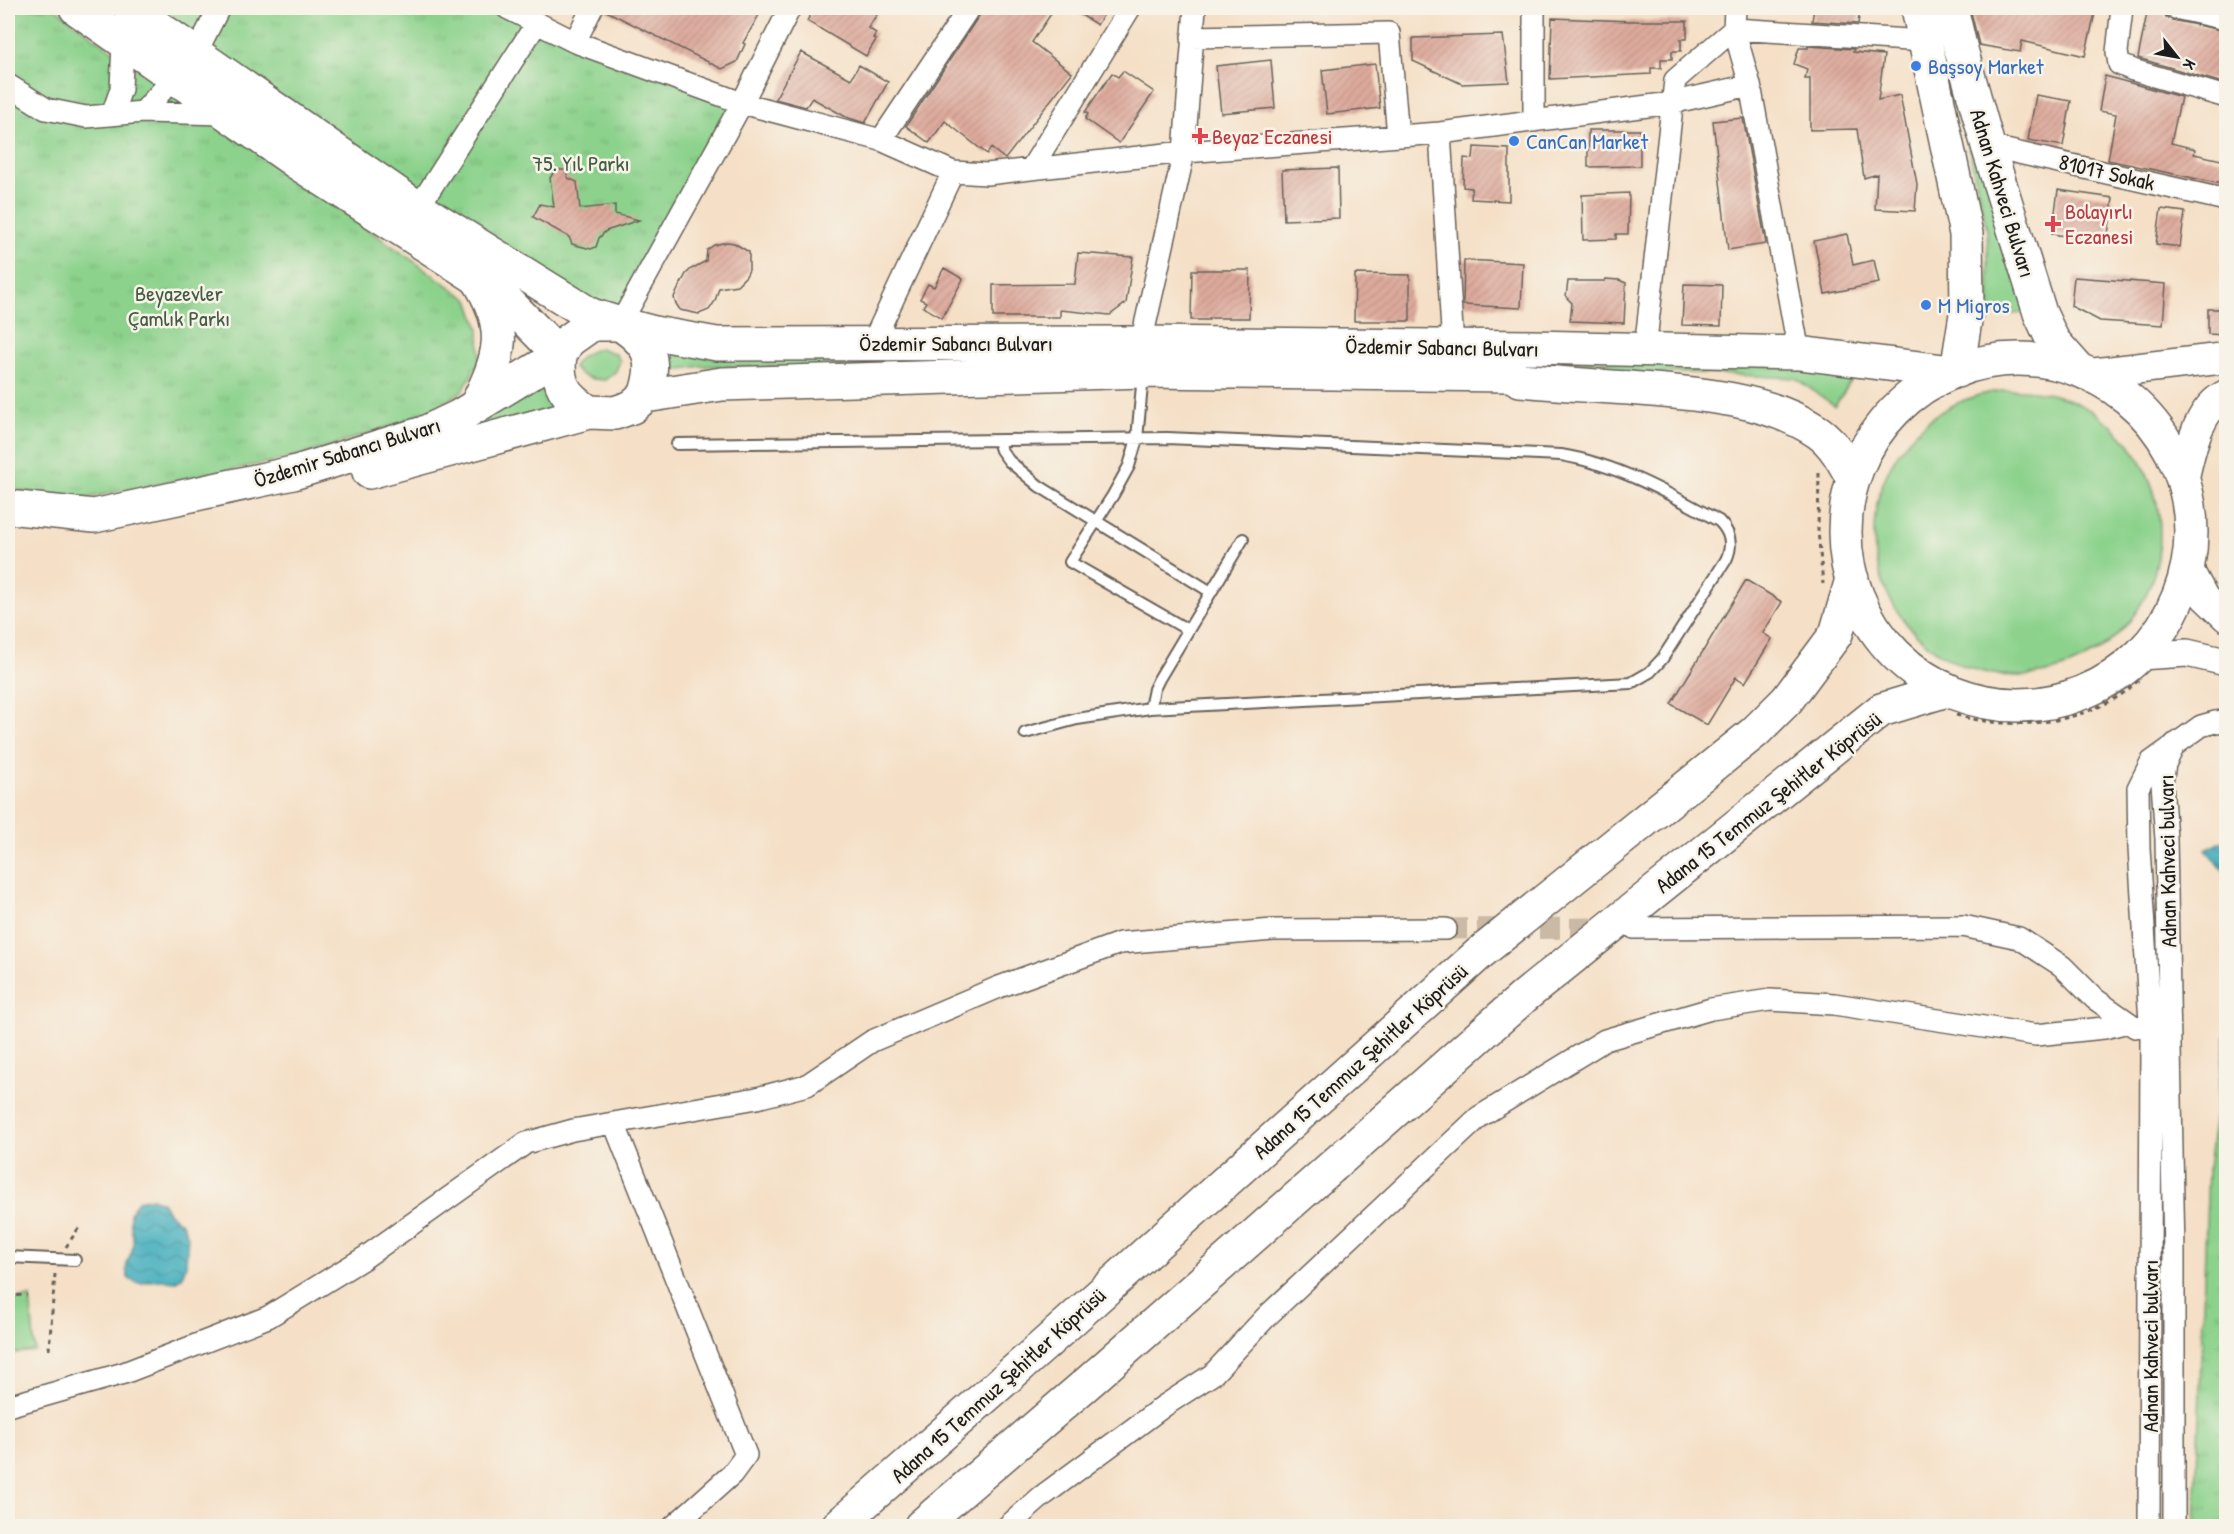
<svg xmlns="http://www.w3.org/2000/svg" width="2234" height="1534" viewBox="0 0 2234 1534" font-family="'Patrick Hand',sans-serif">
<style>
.grass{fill:#8cd28c;stroke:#547754;stroke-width:1.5}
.park{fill:url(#park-tufts);stroke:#547754;stroke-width:1.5}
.water{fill:url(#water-waves);stroke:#2e646c;stroke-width:1.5}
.building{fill:url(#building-hatch)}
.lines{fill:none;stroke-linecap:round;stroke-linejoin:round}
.minor-tunnel{stroke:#cab9a5;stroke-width:21;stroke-dasharray:21 10;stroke-linecap:butt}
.service-casing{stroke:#686158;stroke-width:14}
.minor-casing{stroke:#686158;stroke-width:24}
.tertiary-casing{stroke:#686158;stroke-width:30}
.secondary-casing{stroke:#686158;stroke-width:33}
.primary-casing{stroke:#686158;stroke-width:36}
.motorway-casing{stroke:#686158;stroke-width:36}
.path{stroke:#686158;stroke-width:3;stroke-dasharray:4.5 4.5;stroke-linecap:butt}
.service{stroke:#fff;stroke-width:10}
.minor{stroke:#fff;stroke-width:21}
.tertiary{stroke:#fff;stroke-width:27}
.secondary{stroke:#fff;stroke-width:30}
.primary{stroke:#fff;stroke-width:33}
.motorway{stroke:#fff;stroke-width:33}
.shop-dot{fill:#3f7fe0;stroke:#f7f3e8;stroke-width:2}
.health-dot{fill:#e0444e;stroke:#f7f3e8;stroke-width:2}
.labels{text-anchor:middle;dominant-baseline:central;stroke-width:5;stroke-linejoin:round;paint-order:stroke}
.shop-label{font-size:22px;fill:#366cbe;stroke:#f7f3e8;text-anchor:start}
.health-label{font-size:22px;fill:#be3a42;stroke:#f7f3e8;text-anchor:start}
.park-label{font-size:22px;fill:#435c43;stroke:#f7f3e8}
.street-label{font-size:22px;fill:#1c1c1c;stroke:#f7f3e8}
</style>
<defs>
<pattern id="park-tufts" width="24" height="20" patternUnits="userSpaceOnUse" patternTransform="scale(1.5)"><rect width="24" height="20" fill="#8cd28c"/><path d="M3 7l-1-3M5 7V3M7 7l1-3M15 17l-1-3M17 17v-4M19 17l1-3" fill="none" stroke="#78b478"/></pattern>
<pattern id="water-waves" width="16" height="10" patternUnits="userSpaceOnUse" patternTransform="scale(1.5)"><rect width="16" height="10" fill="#3fadbd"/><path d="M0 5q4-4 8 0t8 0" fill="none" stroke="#348c99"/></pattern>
<pattern id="building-hatch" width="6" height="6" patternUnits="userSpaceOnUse" patternTransform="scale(1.5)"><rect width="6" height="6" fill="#ddaa9c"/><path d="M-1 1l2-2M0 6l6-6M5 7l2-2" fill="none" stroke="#bd9286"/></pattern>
</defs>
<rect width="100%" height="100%" fill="#f7f3e8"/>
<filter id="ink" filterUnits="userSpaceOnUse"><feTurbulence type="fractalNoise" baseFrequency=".0167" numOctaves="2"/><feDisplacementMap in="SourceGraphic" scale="12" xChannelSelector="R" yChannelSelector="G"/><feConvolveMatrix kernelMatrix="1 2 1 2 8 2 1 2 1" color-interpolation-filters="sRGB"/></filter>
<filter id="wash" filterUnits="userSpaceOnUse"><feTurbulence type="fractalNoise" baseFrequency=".008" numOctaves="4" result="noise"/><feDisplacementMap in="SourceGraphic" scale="24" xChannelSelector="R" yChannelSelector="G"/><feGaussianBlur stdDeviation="1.35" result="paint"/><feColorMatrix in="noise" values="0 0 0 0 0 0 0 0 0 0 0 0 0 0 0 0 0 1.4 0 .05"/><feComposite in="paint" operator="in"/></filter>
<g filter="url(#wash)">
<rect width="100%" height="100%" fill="#f5e0c7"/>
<path class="grass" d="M1937,8L2033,313L1990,314L1987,230Z
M600,348L616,354L620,361L616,371L605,380C591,379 582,378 573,367C580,356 588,352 600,348Z
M657,350L1704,362L1857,372L1835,406L1795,378L1697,373L702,366L660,372Z
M540,381L554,409L94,529H50L8,521L96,525Z
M1874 533a143 143 0 1 1 286 0a143 143 0 1 1-286 0Z
M30,1297L35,1351L8,1354V1300Z"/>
<path class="park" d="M8,8H55L95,38L469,300L479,329L480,361L462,391L425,415L296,457L86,498L8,490Z
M134,8H507L742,103L620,324Z
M2226,1032V1526H2195L2208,1168Z"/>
<path class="water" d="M2226,840V873L2206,850Z
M152,1198L162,1202L168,1212L182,1224L188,1236L186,1265L182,1277L175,1282C170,1282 166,1280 161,1280C147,1279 142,1289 128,1278C123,1261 131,1260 133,1246C135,1234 128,1224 130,1213L138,1201Z"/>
<g id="blocks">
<path class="building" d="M605,8H763L743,43L745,44L737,62L722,69L604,10Z
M814,8H881L868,28L876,33L873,38L876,40L866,56L807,21Z
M984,8H1055L1032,42L1072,73L1005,159L991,148L987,154L945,121L929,143L906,126Z
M1070,8H1108L1097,25Z
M1814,8H1860L1858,24L1812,21Z
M1970,8H2070L2095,13L2085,56L2022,41L2020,52L1979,45Z
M2148,8L2163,11L2166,17L2172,20L2226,31V84L2138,58Z
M1552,18L1631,21H1687V39H1681V51H1672V59H1661V68H1651V74L1550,79Z
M1503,35L1509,82L1462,84L1413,61V38Z
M1808,46L1854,49L1853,52L1884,55L1878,100L1900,95L1917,184L1915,211L1875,209L1877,174L1864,178L1857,129L1810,130V79H1805L1807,69L1794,64L1799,48H1808Z
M801,52L851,79L859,65L888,82L865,123L846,117L812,98L806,107L775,99Z
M1271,60L1275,108L1221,113L1216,66Z
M1375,64L1380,108L1327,114L1322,70Z
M1123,71L1154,92L1119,143L1085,119L1088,114L1085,112L1112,73L1118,77Z
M2105,76L2181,97L2171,143L2195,149L2194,154L2226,161V185L2108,160L2116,114L2099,111Z
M2036,95L2071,101L2063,146L2028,140Z
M1743,118L1766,244L1728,250L1713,121Z
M1588,130H1640V166L1588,167Z
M1474,147L1509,149V201L1471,199L1472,188L1463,187L1464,158L1473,159Z
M1338,168L1339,218L1284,220L1282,170Z
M555,170H566L568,178L577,182L580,209L615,205V214L639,220L606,231L599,238L596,247L591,249L572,244L569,237L533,217L540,204L554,207L550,178Z
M2058,190L2113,198L2107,242L2052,234Z
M1629,193L1628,234H1616V239L1583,240L1582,195Z
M2161,209L2185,212L2180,247L2156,244Z
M1847,234L1853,265L1874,260L1879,283L1825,294L1814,241Z
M727,242L734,243L749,252V270L746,276L737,285L719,288L715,301L709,310L699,314L680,310L675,302L674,297L686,274L691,269L706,261L707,250L714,245Z
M1078,253L1133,257L1126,303L1110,315L1060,310V317H993V285L1075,284Z
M1464,260L1523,263L1521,308L1463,305Z
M944,268L963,279L942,318L923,307L926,302L920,299L928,284L934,287Z
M1192,270H1250L1249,318H1209V320H1191Z
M1355,274L1410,275V321H1354Z
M2074,277L2166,284L2163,325L2100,321L2071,306Z
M1605,279L1619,280L1626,283L1624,323L1570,321L1572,303L1566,297L1568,281H1605Z
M1684,284L1722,285L1721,326L1682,325Z
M2208,309H2226V335L2208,334Z
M1746,580L1782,602L1763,633L1772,639L1745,683L1736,677L1707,725L1671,704Z"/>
</g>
</g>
<g filter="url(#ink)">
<use href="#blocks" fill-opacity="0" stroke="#686158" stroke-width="1.5"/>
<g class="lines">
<path class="minor-tunnel" d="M1446,929L1610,928"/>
<defs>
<path id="service" d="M1143,375L1137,439L1129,466L1113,495L1070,562L1188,630
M998,441L1001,450L1009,461L1039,486L1211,592
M677,444L1167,438L1561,455C1617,464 1670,494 1719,521C1731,533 1733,545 1726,560L1662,659L1650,672L1631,683L1150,708L1077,719L1025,733
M1150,708L1154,689L1159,679L1243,539
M8,1257L75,1260"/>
<path id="minor" d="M507,8L575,42L742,103L881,140L953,172L987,174L1184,152L1440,133L1671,103L1750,85L1734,29L1735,8
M2122,8L2117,52L2119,64L2133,70L2226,97
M2175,8L2226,19
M1192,37L1389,33L1398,136
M575,42L592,8
M8,85L46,109L86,117L143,112L226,114
M1750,85L1799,353
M143,112L196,53L219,8
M112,115L121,89L123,42
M1534,121V8
M1440,133L1453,347
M881,140L969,8
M1988,146L2226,200
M1031,169L1130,8
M418,208L536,24
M620,324L742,103L790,8
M1141,343L1184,152L1195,8
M872,344L953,172
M1645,350L1675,80L1734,29L1924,41
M1634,928L1963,926L2019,938L2062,966L2095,999L2135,1027
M614,1123L746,1455L732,1474L674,1526
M8,1406L124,1373L268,1317L364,1258L526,1143L573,1130L757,1098L807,1085L872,1041L999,987L1120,943L1273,930L1446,929
M1008,1526L1041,1497L1164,1406L1213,1374L1266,1317L1479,1117L1605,1040L1711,1009L1770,1000L1834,1004L2036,1035L2104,1028L2128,1022
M2149,1526L2151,1038L2139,848L2138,788L2151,762L2201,726L2215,722L2226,721
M2174,1526V1254L2166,839L2162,783L2165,764L2175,744"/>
<path id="tertiary" d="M2191,556L2190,570L2205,598L2226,618
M2139,656L2187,653L2226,662"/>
<path id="secondary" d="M2090,374L2226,358
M2183,481C2190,452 2197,409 2226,395"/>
<path id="primary" d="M1918,8L1966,234L1967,308L1957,371
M1951,8L1960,46L1988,146L2040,313L2053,341L2077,368
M620,324C651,344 657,360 645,396
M560,355C556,384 565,396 589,412
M1845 532a173 173 0 1 1 346 0a173 173 0 1 1-346 0Z
M476,406C501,356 510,328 477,278
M369,472L589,412L615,413L632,407L645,396L722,384L1143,371L1511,375L1520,380C1556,383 1592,386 1629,388C1690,393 1766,397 1818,432C1834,443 1844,462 1853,479
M8,507L94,516L293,473L424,433L458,417L560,355L568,341L592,324H620L654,333L717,344L1141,343L1531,347L1799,353L1952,372
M838,1526L1044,1345L1480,953L1755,732L1787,700L1836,634L1852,579
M921,1526L1091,1380L1526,995L1881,710L1947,690"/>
<path id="motorway" d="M76,8L296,162L496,290L560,355
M130,8L418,208L591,315L620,324"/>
</defs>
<use href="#service" class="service-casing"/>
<use href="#minor" class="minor-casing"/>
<use href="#tertiary" class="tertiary-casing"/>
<use href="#secondary" class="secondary-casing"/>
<use href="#primary" class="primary-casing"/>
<use href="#motorway" class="motorway-casing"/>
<path class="path" d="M1819,473L1818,531L1823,584
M1956,715C2010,730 2070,726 2119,696C2127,691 2134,684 2141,678
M66,1247L80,1226
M8,1296L27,1295
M49,1350L55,1274"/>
<use href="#service" class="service"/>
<use href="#minor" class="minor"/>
<use href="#tertiary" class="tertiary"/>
<use href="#secondary" class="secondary"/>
<use href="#primary" class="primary"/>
<use href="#motorway" class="motorway"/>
</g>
</g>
<g class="shop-dot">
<circle cx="1916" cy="66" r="6"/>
<circle cx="1514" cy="141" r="6"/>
<circle cx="1926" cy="305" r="6"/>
</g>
<g class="health-dot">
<path d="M1197 127h6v6h6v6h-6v6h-6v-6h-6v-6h6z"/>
<path d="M2050 215h6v6h6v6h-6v6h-6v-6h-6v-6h6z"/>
</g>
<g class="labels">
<g class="shop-label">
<text x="1928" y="66">Başsoy Market</text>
<text x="1526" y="141">CanCan Market</text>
<text x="1938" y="305">M Migros</text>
</g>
<g class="health-label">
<text x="1212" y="136">Beyaz Eczanesi</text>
<text x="2065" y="211">Bolayırlı<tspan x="2065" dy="25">Eczanesi</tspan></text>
</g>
<g class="park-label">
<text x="581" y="163">75. Yıl Parkı</text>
<text x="179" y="293">Beyazevler<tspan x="179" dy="25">Çamlık Parkı</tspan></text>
</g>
<g class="street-label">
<text transform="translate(2107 172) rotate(13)">81017 Sokak</text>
<text transform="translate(2003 193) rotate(73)">Adnan Kahveci Bulvarı</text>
<text x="956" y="343">Özdemir Sabancı Bulvarı</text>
<text transform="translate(1442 347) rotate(1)">Özdemir Sabancı Bulvarı</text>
<text transform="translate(347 452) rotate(-17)">Özdemir Sabancı Bulvarı</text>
<text transform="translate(1768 802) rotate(-38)">Adana 15 Temmuz Şehitler Köprüsü</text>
<text transform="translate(2167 861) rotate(-91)">Adnan Kahveci bulvarı</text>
<text transform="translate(1360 1061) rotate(-42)">Adana 15 Temmuz Şehitler Köprüsü</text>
<text transform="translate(2150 1346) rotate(-90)">Adnan Kahveci bulvarı</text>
<text transform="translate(998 1385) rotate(-42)">Adana 15 Temmuz Şehitler Köprüsü</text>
</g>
</g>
<rect width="2234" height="1534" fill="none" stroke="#f7f3e8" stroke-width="30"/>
<g transform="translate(2177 57) rotate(121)" stroke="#f7f3e8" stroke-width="4.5" paint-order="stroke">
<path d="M0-4.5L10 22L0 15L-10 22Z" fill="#1c1c1c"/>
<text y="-9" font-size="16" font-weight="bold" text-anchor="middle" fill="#1c1c1c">K</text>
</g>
</svg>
